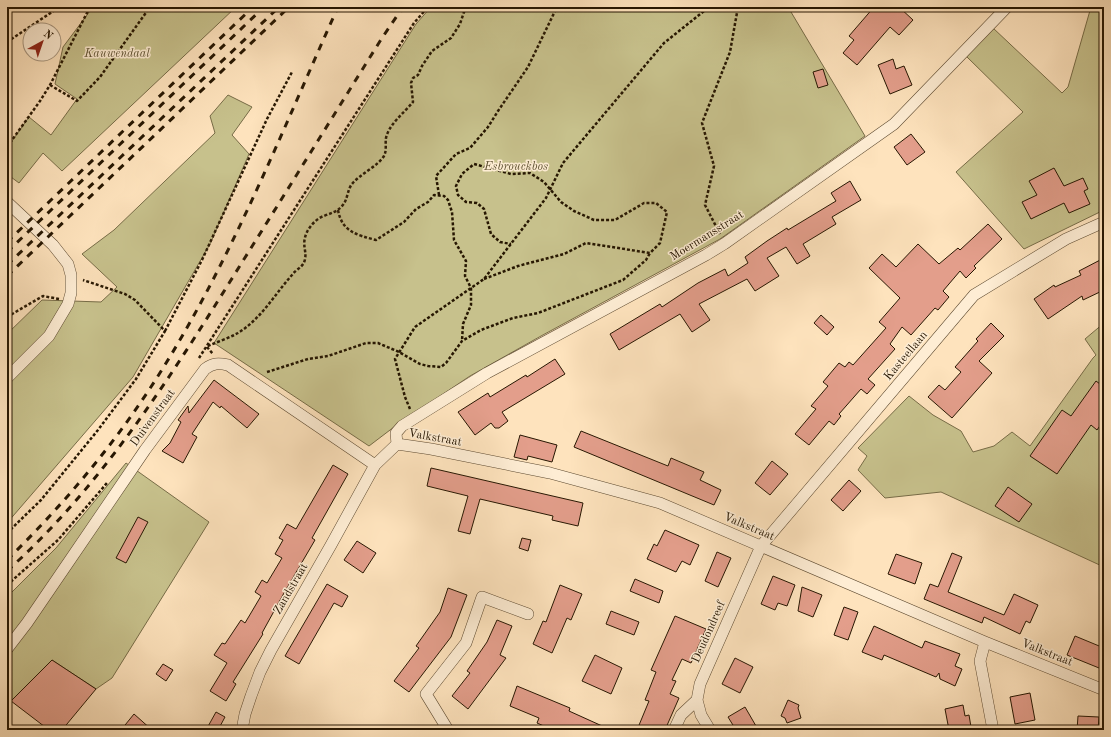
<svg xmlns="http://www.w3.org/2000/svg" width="1111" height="737" viewBox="0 0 1111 737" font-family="'Old Standard TT',serif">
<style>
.green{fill:#c7c18c;stroke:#776c47}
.building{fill:#e39e8b;stroke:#271702}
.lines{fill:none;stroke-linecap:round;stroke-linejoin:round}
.street-casing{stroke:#5d4a31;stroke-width:12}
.path{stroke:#271702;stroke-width:2.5;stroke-dasharray:3 2;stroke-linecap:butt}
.street{stroke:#feedd4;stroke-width:11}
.rail{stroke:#271702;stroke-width:3;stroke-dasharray:7 7;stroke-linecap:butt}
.labels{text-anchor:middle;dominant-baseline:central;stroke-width:3;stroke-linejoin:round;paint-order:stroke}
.park-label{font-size:12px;font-style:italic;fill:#5f5232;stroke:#feedd4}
.street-label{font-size:12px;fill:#271702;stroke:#feedd4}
</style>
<rect width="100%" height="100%" fill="#fee3bd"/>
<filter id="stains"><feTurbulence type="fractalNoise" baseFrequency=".005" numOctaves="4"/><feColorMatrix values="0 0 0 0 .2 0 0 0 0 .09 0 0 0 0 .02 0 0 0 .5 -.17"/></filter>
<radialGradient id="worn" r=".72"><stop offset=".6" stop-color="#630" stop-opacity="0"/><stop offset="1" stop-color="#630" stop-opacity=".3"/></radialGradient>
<path class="green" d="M93,7H236L62,171L43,153L19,183L7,174V148L29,117L51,135L77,99L55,84L63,47Z
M431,7H788L865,136L720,239L541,336L470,376L394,427L369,446L214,343L416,24Z
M1091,7H1104V181L1103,182L1104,185V210L1024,249L956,172L1023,112L966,56L993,28L1062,93L1068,87Z
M228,95L252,107L232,135L249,154L210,244L133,377L7,523V334L42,300L101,302L117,287L82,254L114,230L215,133L210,116Z
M1104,323V567L941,492L885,498L858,470L867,456L858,448L909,396L933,415L961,431L973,452L994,446L1012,432L1030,446L1093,358L1096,355L1085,339Z
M126,463L209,522L112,678L96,689L52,660L11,701L7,709V597L56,548Z"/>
<path class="building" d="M874,7H899L913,20L899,35L890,27L857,65L843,53L854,40L849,36Z
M893,59L896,69L904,66L912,85L890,94L878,65Z
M823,69L828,85L818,88L813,72Z
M911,134L925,152L907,165L894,147Z
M1054,168L1064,186L1083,178L1088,189L1084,191L1090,204L1069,213L1064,203L1031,219L1022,202L1037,195L1029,181Z
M850,181L861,200L832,217L836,224L803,244L810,256L797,264L786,247L767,258L779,276L755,291L747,279L699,304L710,320L692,332L680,314L619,350L610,334L660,304L662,307L698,283L725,269L728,276L748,263L745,257L767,241L787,228L788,230L836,201L831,193Z
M988,224L1002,239L974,266L976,268L966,278L960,271L943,291L949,297L938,310L935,308L911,335L902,327L890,344L895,349L868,379L875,385L867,394L861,389L839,414L841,416L834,425L829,421L809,445L795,434L816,409L811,406L828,386L823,382L839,363L845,367L849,362L853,365L886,328L879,322L900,298L869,268L882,254L896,267L918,244L939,264L958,248L960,250Z
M1104,258V290L1083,300L1082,296L1048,319L1034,299L1054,285L1055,287L1081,275L1079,271Z
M821,315L834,327L827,335L814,323Z
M991,323L1004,336L979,361L992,373L952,418L928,397L939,385L945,390L961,372L955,367L978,341L976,339Z
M555,359L565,374L502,412L508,421L499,428H495L491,423L475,435L458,412L488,393L490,397L526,375L527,377Z
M214,380L259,414L247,428L221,406L220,408L213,402L192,434L197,437L183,463L162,451L170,443L181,422L178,420L188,406L189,413Z
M1096,381L1104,387V420L1097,430L1091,425L1057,474L1030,456L1062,410L1071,416Z
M581,431L668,466L671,458L704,472L700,480L721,490L714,505L574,447Z
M520,435L557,445L552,462L528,456L527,460L514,457Z
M772,461L788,474L770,495L755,483Z
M333,465L348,474L312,538L315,540L284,593L262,633L263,634L233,682L236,684L226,701L210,691L227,663L214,655L222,643L225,644L241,620L245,623L261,596L255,592L262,580L267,583L282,558L275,554L283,540L279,538L287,524L296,529Z
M431,468L583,503L578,526L552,520L553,516L480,499L470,534L458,531L468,496L427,486Z
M849,480L861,491L843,511L831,500Z
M1008,487L1032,504L1019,522L995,506Z
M138,517L148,522L126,563L116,558Z
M665,530L699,545L690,565L682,561L676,572L647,559L654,544L657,546Z
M522,538L531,540L528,551L519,548Z
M357,541L376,553L363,573L344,560Z
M717,552L731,558L718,587L705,581Z
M952,553L962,557L948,592L1004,615L1014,594L1038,605L1030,623L1026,621L1020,634L984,617L982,623L924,599L930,584L938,587Z
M896,554L922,563L915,584L888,574Z
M773,576L795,585L787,606L778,603L775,610L761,604Z
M635,579L663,591L659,603L630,591Z
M327,584L348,596L342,607L334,603L299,664L285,656Z
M560,585L582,594L571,620L567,618L552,653L533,644L543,621L546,622Z
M802,587L822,595L813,617L798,611Z
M448,588L467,595L451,637L409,692L394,681L419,648L416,646L440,612Z
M844,607L858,612L848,640L834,635Z
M611,611L639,622L634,635L606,624Z
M675,616L706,629L691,663L682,659L672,680L676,681L670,694L679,698L665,730H637L649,701L645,700L656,672L651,670Z
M497,620L512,626L500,655L506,658L468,709L452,696L470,673L467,671L487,642Z
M874,626L922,648L925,641L960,654L955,666L962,669L955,686L940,679L939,673L936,677L884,655L882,660L862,652Z
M1075,636L1104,648V670L1067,655Z
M595,655L622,668L611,694L582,681Z
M735,658L753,667L740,693L722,684Z
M52,660L96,689L62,730H49L11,701Z
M163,664L173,670L166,681L156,674Z
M517,686L570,708L569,711L611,730H553L537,723L539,718L510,706Z
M1030,693L1035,720L1015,724L1010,697Z
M788,700L799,705L798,708L801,718L787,723L785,718L781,716Z
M963,705L965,716L969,715L971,727L949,730L945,709Z
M745,707L756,726L749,730H736L728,717Z
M216,712L225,717L218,730H206Z
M134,714L152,730H121Z
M1078,716L1099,717L1098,730H1077Z"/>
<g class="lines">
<defs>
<path id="street" d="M7,202L53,245L68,264L71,275V293L68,304L49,336L7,378
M397,444L396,433L402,426L487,373L706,255L724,244L894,124L1007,7
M985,642L980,661L993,730
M7,649L27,623L145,450L205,369C213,363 218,363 228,365L375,465
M242,730L245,714L251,696L260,672L271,650L331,545L375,465L397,444L431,449L550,473L660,503L985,642L1104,690
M448,730L426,694L466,643L482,597L528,614
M674,730L681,715L697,700
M710,730L701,715L697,700L700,684L761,546L974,295L1066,239L1104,222"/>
</defs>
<use href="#street" class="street-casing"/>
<path class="path" d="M7,42L58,8L75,7
M50,85L77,101L100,77L150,7
M7,147L40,101L50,85L90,7
M439,195L436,176L456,154L470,148L488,127L498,111L528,67L557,7
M338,210C342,232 357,235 376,240L404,222L416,209L428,202L434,195L444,196L448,200L452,212L454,240L466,261L465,276L471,288V305L463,324L462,341
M720,234L705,205L714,166L702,123L730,52L738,7
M484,279L518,266L564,254L586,243L650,253L660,243L667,212L656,203H644L615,220H594L574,211L561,202L544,182L530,173L511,174L474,164L462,174L456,186L458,195L466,202L477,203L484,209L491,234L500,242L511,244
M7,317L43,296L59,299
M165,331L202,260L267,119L292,72
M208,346C217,342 229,338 238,333C261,319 275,294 292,275C296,269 304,267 305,259C307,250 301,245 307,232C310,226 317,218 324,216C331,213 337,212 342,206C348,200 347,190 352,184C360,174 378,166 384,156C387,150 385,144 386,138C389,124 404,113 413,102L411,83L413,78L418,75L422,66L432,51L451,38L460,24L464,12L468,7
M207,347L213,354
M199,358L414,23L428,7
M267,372L308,359L328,356L366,343H378L399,352L420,364L428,366L441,367L446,363L462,341L481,330L513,318L538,313L623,280L646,260L650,253
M410,409L405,397L395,359L415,327L484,279L546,198L563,163L664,43L709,7
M7,533L41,500L98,430L136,379L165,331L135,300L125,294L83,280
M7,585L58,540L107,483"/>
<use href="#street" class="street"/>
<path class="rail" d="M7,242L253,7
M7,252L264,7
M7,265L279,7
M7,276L289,7
M7,560C64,504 115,444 158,376C231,261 282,131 338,7
M7,571C104,484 173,373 241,264C288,189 335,113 382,38L403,7"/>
</g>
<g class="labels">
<g class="park-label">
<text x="117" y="54">Kauwendaal</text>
<text x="516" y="167">Esbrouckbos</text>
</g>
<g class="street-label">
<text transform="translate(707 236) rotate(-32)">Moermansstraat</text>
<text transform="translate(906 356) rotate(-50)">Kasteellaan</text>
<text transform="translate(153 418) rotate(-54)">Duivenstraat</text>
<text transform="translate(435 438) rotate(10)">Valkstraat</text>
<text transform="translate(749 527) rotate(23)">Valkstraat</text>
<text transform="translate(291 589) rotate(-60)">Zandstraat</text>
<text transform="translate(709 632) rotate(-66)">Deudondreef</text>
<text transform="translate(1047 653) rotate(22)">Valkstraat</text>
</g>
</g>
<rect width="1111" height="737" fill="none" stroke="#fee3bd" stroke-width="24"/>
<rect x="8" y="8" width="1095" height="721" fill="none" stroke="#271702" stroke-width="2"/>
<rect x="12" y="12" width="1087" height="713" fill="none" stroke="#271702"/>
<g transform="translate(42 42) rotate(40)"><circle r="19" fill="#feedd4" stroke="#a89780"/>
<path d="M0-3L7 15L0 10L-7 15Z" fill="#8f2418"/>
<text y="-6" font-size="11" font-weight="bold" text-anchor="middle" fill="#271702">N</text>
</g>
<rect width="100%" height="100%" filter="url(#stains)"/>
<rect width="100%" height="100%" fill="url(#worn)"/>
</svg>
